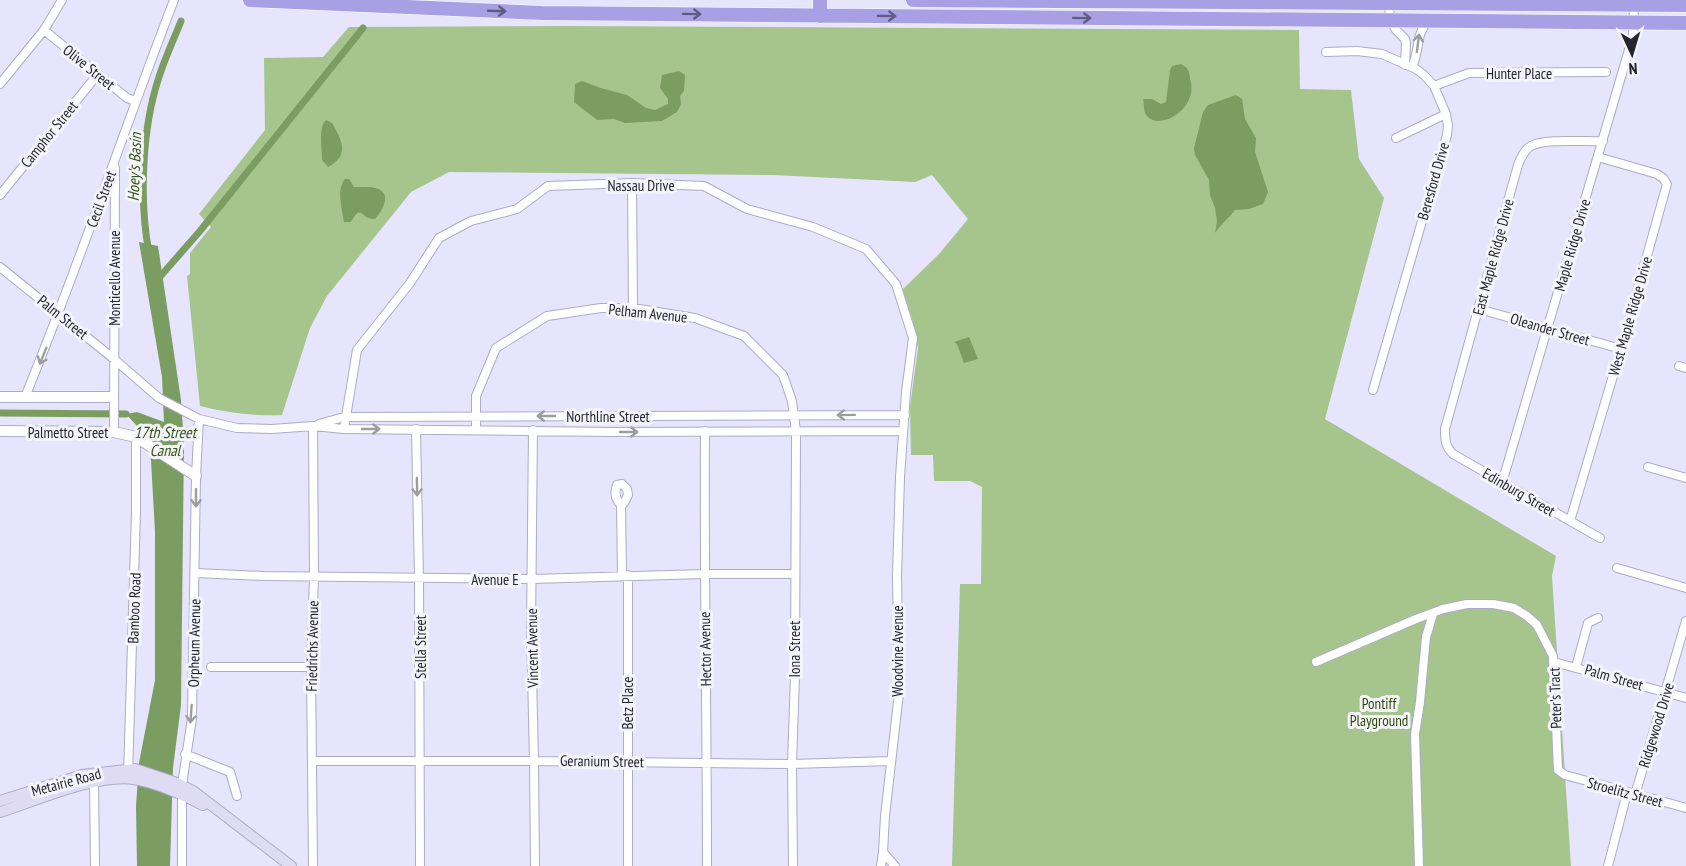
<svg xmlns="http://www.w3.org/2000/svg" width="1686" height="866" viewBox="0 0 1686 866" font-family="'PT Sans Narrow',sans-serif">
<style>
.green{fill:#a6c58d}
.water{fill:#7c9d61}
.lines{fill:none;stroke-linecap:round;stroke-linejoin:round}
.canal{stroke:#7c9d61;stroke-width:7}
.minor-casing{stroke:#adabc7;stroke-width:10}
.tertiary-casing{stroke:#adabc7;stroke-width:12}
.secondary-casing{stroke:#adabc7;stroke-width:12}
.trunk-casing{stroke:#fff;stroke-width:15}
.minor{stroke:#fff;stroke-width:8}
.tertiary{stroke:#fff;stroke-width:10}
.secondary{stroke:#dfdbf5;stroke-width:10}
.trunk{stroke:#a89fe4;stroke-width:14}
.oneway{stroke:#605b80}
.oneway2{stroke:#9d9ca1}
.labels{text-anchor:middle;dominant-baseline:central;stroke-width:6;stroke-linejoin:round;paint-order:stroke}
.street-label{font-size:15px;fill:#25242f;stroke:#f4f4fa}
.park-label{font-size:15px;fill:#2c4a05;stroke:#f4f4fa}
.water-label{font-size:16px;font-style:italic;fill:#355413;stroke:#f4f4fa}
</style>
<rect width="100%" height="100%" fill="#e6e5fd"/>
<path class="green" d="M565,26L1299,30L1300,89L1351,90L1359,159L1384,198L1325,419L1556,556L1552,576L1571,866H952L960,584H981L982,487L970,481H934L933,455H911L910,407L918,348L912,318L901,291L939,254L968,219L932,175L915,182L773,175L449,172L411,192L327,296L310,328L282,415C254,416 227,413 200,406L187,276L190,274V253L211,227L199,214L265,130L264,58L323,57L349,27Z"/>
<path class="water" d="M1181,64C1191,69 1189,74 1191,83C1196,112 1155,133 1145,113C1144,110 1144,103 1143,99H1152L1161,104L1166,102L1170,70L1172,66Z
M679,71L685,75L684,91L680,96L681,104L677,112L662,121L625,123L614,119L597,120L574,102L575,84L582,81L601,88L627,95L646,108L655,110L668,104V99L660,88L662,75Z
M1236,95L1242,99L1245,119L1256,138L1255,152L1268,192L1263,204L1249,209L1235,210C1228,219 1221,224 1215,233L1217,221L1215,208L1210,195L1209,180L1195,155L1194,148L1203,112L1208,105Z
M326,120L332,123C342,140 350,156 328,167L322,160C322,148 318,127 326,120Z
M345,179H349L354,187C359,187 364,187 369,187C393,188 386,207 375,219C360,220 362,202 351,222H344C342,209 336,189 345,179Z
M139,242L158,246L181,400L184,443L181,705L173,768L170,866H137L136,806L139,763L155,680V532L151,460L146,436L126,414L137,412L164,422L162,377Z
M969,337L978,359L964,363L957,344L954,342Z"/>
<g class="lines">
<path class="canal" d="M149,253C139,200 142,128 159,77C165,58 174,39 181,21
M158,279L200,231L363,28
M0,413L126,414"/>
<defs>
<path id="minor" d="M1389,2L1390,20L1396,30L1405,39L1406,43L1405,65
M44,30L127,98L135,101
M1326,52L1357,51L1382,54L1416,69L1424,75L1434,86L1446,114L1448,126L1447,135L1373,390
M1412,67C1420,51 1415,35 1428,21
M0,84L44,30L62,0
M1434,86L1469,73L1606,72
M1396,138L1446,114
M632,183L633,308
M0,195L98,74
M0,267L114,359L159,398L199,419L237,428L272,429L313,426L344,429L613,432L903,431
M1479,309L1621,349
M1679,366L1686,368
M25,397C79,266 123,132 174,0
M319,424L344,417L905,415
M313,426L314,576L311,667L313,866
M344,429L357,350L410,283L439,238L471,221L517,209L548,186L632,183L704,186L747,209L813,227L866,249L896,284L913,338L906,392L900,477L897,576L899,693L885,816L883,852L895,866
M416,429L419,578L420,866
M476,430V396L496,348L547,316L601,308H633L695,318L744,336L783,375L792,401L796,431L795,676L792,764L793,866
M533,430L531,629L534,761L535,866
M705,431C704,576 707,721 707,866
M114,432L115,168
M1648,467L1686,478
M1502,483L1633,36L1634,5
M621,505C615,499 614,493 617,485L622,484L627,489L628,495L624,503L621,505L622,575
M1570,521L1621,349L1667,184L1663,178L1657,174L1598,157
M1600,538L1453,454C1445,446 1445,440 1445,429L1518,165C1521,158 1524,150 1531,146C1545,138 1586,142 1603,141
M1617,568L1686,588
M195,573L264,576L532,579L704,574H794
M628,575V866
M1316,662L1416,619L1443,609L1467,604H1493L1514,608L1527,616L1537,625L1553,656L1558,770L1565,775L1686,808
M1554,662L1686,698
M211,667H311
M1576,667L1588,623L1598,618
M185,754L230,772L237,796
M312,761H534L792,764L891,761
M128,776L136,512V437
M94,779L95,866
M1635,795L1686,621
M182,866V785L192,718L196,476L199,419
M881,866L883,852
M1419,866L1415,734L1420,702L1426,637L1433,614
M1608,866L1627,793"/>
<path id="tertiary" d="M0,397H113
M0,431L114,432L136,437L196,476"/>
<path id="secondary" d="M0,801L82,775L135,769L177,783L193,791L291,866
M0,812C35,801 98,773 134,779C158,783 182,794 203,805"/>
<path id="trunk" d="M250,0L542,13L1686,23
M820,0V16
M913,0L1686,5"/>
</defs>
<use href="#minor" class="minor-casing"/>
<use href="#tertiary" class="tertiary-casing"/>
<use href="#secondary" class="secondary-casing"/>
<use href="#trunk" class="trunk-casing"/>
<use href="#minor" class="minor"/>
<use href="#tertiary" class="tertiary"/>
<use href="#secondary" class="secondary"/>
<use href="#trunk" class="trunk"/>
</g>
<defs><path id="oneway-shaft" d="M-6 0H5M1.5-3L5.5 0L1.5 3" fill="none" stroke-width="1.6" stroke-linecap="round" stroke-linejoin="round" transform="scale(1.5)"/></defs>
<g class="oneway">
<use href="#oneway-shaft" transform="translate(497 11) rotate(2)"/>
<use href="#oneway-shaft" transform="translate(692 14) rotate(1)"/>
<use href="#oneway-shaft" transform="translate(887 16) rotate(1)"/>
<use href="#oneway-shaft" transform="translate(1082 18) rotate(1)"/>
</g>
<g class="oneway2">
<use href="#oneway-shaft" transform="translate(1418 43) rotate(-83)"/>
<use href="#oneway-shaft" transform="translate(43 356) rotate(112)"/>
<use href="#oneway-shaft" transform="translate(846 415) rotate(179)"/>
<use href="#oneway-shaft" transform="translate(546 416) rotate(-180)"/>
<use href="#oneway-shaft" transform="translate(371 429)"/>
<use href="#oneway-shaft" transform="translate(629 432)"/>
<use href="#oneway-shaft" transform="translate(417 487) rotate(89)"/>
<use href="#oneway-shaft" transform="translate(196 498) rotate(90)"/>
<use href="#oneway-shaft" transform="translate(191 714) rotate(94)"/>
</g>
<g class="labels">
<g class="street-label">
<text transform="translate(89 67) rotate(39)">Olive Street</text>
<text x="1519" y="73">Hunter Place</text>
<text transform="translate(49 134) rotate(-51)">Camphor Street</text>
<text transform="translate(1433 181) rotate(-74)">Beresford Drive</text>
<text x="641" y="185">Nassau Drive</text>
<text transform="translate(101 199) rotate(-70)">Cecil Street</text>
<text transform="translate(1572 245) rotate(-74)">Maple Ridge Drive</text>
<text transform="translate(1493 257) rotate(-75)">East Maple Ridge Drive</text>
<text transform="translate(114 278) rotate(-90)">Monticello Avenue</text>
<text transform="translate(648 313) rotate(6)">Pelham Avenue</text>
<text transform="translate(1630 316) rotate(-74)">West Maple Ridge Drive</text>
<text transform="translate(63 317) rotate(39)">Palm Street</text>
<text transform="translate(1550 329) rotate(16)">Oleander Street</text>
<text x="608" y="416">Northline Street</text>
<text x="68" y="432">Palmetto Street</text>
<text transform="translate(1519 492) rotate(30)">Edinburg Street</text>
<text x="495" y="579">Avenue E</text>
<text transform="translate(134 608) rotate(-88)">Bamboo Road</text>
<text transform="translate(194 643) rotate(-89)">Orpheum Avenue</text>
<text transform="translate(312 646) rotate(-89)">Friedrichs Avenue</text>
<text transform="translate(420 647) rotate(-90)">Stella Street</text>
<text transform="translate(532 648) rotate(-91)">Vincent Avenue</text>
<text transform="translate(705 649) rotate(-91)">Hector Avenue</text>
<text transform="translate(794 649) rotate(-90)">Iona Street</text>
<text transform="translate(897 651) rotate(-90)">Woodvine Avenue</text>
<text transform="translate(1614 677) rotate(16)">Palm Street</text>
<text transform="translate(1555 698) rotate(-92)">Peter's Tract</text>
<text transform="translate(627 703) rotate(-90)">Betz Place</text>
<text transform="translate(1656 725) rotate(-73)">Ridgewood Drive</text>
<text transform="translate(602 761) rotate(1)">Geranium Street</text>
<text transform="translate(66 782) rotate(-15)">Metairie Road</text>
<text transform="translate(1625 792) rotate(15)">Stroelitz Street</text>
</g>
<g class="park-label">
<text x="1379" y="703">Pontiff<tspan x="1379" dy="17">Playground</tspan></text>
</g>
<g class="water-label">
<text transform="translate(134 167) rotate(-88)">Hoey's Basin</text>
<text x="165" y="432">17th Street<tspan x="165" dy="18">Canal</tspan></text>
</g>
</g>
<g transform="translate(1632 54) rotate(176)" stroke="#f4f4fa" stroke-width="4.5" paint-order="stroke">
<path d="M0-4.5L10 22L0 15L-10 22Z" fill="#25242f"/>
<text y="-9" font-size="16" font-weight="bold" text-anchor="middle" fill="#25242f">N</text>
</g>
</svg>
